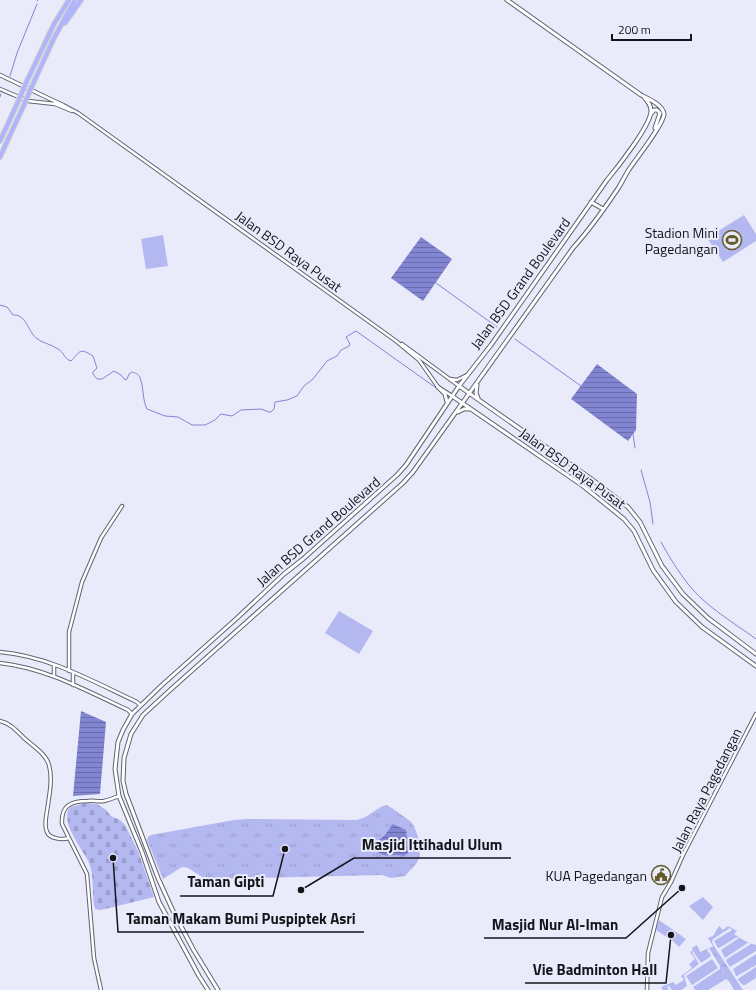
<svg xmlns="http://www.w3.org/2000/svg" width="756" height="990" viewBox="0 0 756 990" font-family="'Titillium Web',sans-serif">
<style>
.grass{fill:#b4b8f1}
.cemetery{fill:url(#cemetery-stones)}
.park{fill:url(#park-tufts)}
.water{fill:url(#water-rules)}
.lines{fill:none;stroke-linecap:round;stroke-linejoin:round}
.stream{stroke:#8285d1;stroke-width:1}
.tertiary-casing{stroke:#616371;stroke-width:4.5}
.secondary-casing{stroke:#616371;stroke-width:5}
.motorway-casing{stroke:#d0d0d1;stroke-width:6}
.tertiary{stroke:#fff;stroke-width:2.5}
.secondary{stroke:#fff;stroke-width:3}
.motorway{stroke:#b0b4fc;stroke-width:4}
.motorway-bridge-casing{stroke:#d0d0d1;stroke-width:6;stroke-linecap:butt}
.motorway-bridge{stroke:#b0b4fc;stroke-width:4}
.labels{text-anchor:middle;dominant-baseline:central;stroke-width:4;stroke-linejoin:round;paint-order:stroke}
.poi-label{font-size:14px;fill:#14141a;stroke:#e9ebfb;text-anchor:end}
.street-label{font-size:14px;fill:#14141a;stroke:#e9ebfb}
.leader{fill:none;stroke:#14141a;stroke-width:1.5}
.callout-dot{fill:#14141a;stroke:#e9ebfb;stroke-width:1.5}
.callout-label{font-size:15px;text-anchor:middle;font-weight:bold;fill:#14141a;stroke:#e9ebfb;stroke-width:4;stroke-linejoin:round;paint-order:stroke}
</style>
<defs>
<pattern id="cemetery-stones" width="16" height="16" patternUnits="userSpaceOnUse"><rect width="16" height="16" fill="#b4b8f1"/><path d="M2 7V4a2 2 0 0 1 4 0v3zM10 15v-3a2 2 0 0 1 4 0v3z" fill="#9a9dce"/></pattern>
<pattern id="park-tufts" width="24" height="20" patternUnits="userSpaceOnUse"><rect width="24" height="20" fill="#b4b8f1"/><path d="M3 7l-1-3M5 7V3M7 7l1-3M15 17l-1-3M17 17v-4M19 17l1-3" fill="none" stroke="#9a9dce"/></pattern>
<pattern id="water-rules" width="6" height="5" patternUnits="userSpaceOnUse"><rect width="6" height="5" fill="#8285d1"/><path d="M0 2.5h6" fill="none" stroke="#696ca9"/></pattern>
</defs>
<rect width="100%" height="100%" fill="#e9ebfb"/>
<path class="grass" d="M744,215L756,234V241L723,262L707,238Z
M163,235L168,266L146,269L141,239Z
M339,611L373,631L359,654L325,633Z
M703,897L713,907L703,920L689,906Z
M659,920L686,939L679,947L673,941L656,930Z
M719,926L723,930L728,926L737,931L734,934C741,939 748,943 756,945V951L730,967L726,961L727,959L751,944L749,942L725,958L721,950L739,938L737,937L719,948H718L714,941L732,930L730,928L713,939L712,942L714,946H713L708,938L713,936Z
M697,945L700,952L709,948L707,950L711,955L710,957L701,963L693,951L692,952L699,964L684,975L687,986L681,990H672L669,986L667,987L669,990H663L661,987L673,982L676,985L684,980L681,976L692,968L689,964L695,959L690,952L693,950L692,948Z
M756,954V965L737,976H736L733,969Z
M712,959L718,968L692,985L686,976Z
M756,967V978L745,985H743L738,980L739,978Z
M720,969H722L726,979L708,990H695L693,987Z"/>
<path class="cemetery" d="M85,803L97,804L106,810L111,816L120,820L125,825L138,851L154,897L101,910L95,909C91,895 95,878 89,863C82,847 63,828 68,810L71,807Z"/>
<path class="park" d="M386,805L392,808L410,821L414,826L418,837L420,857L416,864L405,876L391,878L382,875L215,879L212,881L207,877H202L188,868L182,867L163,879L147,840L148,837L151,835L234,820L247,819L357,820C370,817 375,808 386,805Z
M714,946L743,990H734L729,981L726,979L723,974L724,973L722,969H720V966L709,948Z"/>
<path class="water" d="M421,237L452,259L423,301L391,278Z
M597,364L637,394L636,430L628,441L571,399Z
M81,711L106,722L100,794L73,796Z
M393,824L406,830L407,837L408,853L404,856C395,853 386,859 378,852L377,841L384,836Z"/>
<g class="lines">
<path class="stream" d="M37,1L38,0
M10,76L17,53L37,4
M0,97L1,94
M436,283L497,327
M0,305L7,307L13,315C26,314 28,331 36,338C42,343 51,344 58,349C64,352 64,359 71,361C80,352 79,347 93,356L97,368L93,372V374L97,379H102L114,371L121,375L125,380L127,379L129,374L132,372C135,373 139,374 140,378C144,387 142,399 147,409L165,416L178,417L192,425H205L215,420L221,414L232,416L241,410L261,409L269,412H271L274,409L275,402L287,400L297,396L304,386L313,379L327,361L337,356L341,350L349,346L350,344L346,337L356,331L439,390
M515,339L581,386
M633,434L635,448
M641,470L650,502L653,524
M661,542C669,557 678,571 688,584C706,607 733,622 756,639"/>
<defs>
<path id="tertiary" d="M0,75L50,99L63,105L78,113L396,341L419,360L438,387L452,396
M0,89L28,101L55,104L72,111
M402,344L459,386
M450,379L457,380L467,375
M0,652C49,656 94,682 137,702L140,705
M0,663C46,668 87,691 128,710L132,714
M69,671V632L82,582L101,538L122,506
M54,676V665
M73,685V673
M0,721C10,723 17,731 24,738C33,746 46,754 49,765C53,779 49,797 47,811C46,817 44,826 47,832C50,839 62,840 69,838
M101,990L94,958L87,874L62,824C61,806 70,801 88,801C93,800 98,802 104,801C109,800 114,798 119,796
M647,990L648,953L662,897L671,882L683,855L756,714"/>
<path id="secondary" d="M651,114L654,110H657L660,113L655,128
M591,202L603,209
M477,385L476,393L478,398
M459,386L590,478L628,507L640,522L662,566L683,594L708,618L756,654
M438,387L445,394L447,402
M452,396L583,486L624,519L634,531L653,570L676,602L702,627L756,666
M458,412L464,409H471
M208,990L199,976L159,902L142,852L119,796L115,769L118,742L123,730L132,714L162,685L236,619L284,574L303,559L397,475L406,465L459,386L491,345L607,180C617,168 651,125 651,111C651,105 648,102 644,97
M218,990L193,949L173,911L158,878L126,794L123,781L124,758L131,734L143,715L169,691L403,483L413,472L573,248C590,229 605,208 619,187C622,182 625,176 628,171C635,160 664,124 664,114C663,105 649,99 641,95L507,0"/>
<path id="motorway" d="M65,23L81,0
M26,83L54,24L69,0
M32,86L54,38L75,0
M0,141L17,104
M0,157L23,107"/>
</defs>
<use href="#tertiary" class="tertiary-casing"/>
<use href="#secondary" class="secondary-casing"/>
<use href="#motorway" class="motorway-casing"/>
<use href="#tertiary" class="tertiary"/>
<use href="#secondary" class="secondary"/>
<use href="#motorway" class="motorway"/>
<defs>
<path id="motorway-bridge" d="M17,104L26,83
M23,107L32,86"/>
</defs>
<use href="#motorway-bridge" class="motorway-bridge-casing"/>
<use href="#motorway-bridge" class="motorway-bridge"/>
</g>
<defs>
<symbol id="stadium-ring" viewBox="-11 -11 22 22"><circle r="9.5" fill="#e9ebfb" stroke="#635b27" stroke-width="1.5"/><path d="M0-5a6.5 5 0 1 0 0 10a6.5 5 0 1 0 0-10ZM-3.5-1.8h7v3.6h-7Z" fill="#635b27"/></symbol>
<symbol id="civic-ring" viewBox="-11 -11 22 22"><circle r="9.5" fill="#e9ebfb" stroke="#635b27" stroke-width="1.5"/><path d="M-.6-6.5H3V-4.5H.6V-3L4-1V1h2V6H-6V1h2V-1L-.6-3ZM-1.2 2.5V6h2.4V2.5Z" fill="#635b27"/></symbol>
</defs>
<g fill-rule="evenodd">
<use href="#stadium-ring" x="721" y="229" width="22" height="22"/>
<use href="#civic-ring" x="650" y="864" width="22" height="22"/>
</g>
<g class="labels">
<g class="poi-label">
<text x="718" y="232">Stadion Mini<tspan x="718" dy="16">Pagedangan</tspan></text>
<text x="647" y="875">KUA Pagedangan</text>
</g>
<g class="street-label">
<text transform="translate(289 251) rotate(36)">Jalan BSD Raya Pusat</text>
<text transform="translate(520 283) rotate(-54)">Jalan BSD Grand Boulevard</text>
<text transform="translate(573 468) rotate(36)">Jalan BSD Raya Pusat</text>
<text transform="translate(318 531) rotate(-41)">Jalan BSD Grand Boulevard</text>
<text transform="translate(706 790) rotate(-63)">Jalan Raya Pagedangan</text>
</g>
</g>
<path class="leader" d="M301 890L354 858H511M285 849L273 896H180M113 858L118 932H364M682 888L626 938H484M671 935L666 983H525"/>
<g class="callout-dot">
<circle cx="301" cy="890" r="4"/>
<circle cx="285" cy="849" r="4"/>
<circle cx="113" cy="858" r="4"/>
<circle cx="682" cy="888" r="4"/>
<circle cx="671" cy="935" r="4"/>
</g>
<g class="callout-label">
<text x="432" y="850">Masjid Ittihadul Ulum</text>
<text x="226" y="887">Taman Gipti</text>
<text x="241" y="924">Taman Makam Bumi Puspiptek Asri</text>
<text x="555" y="930">Masjid Nur Al-Iman</text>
<text x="595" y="975">Vie Badminton Hall</text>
</g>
<path d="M612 34v6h79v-6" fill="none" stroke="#14141a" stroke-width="2"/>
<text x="618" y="34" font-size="12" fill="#14141a" stroke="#e9ebfb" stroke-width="3" paint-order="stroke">200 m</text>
</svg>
